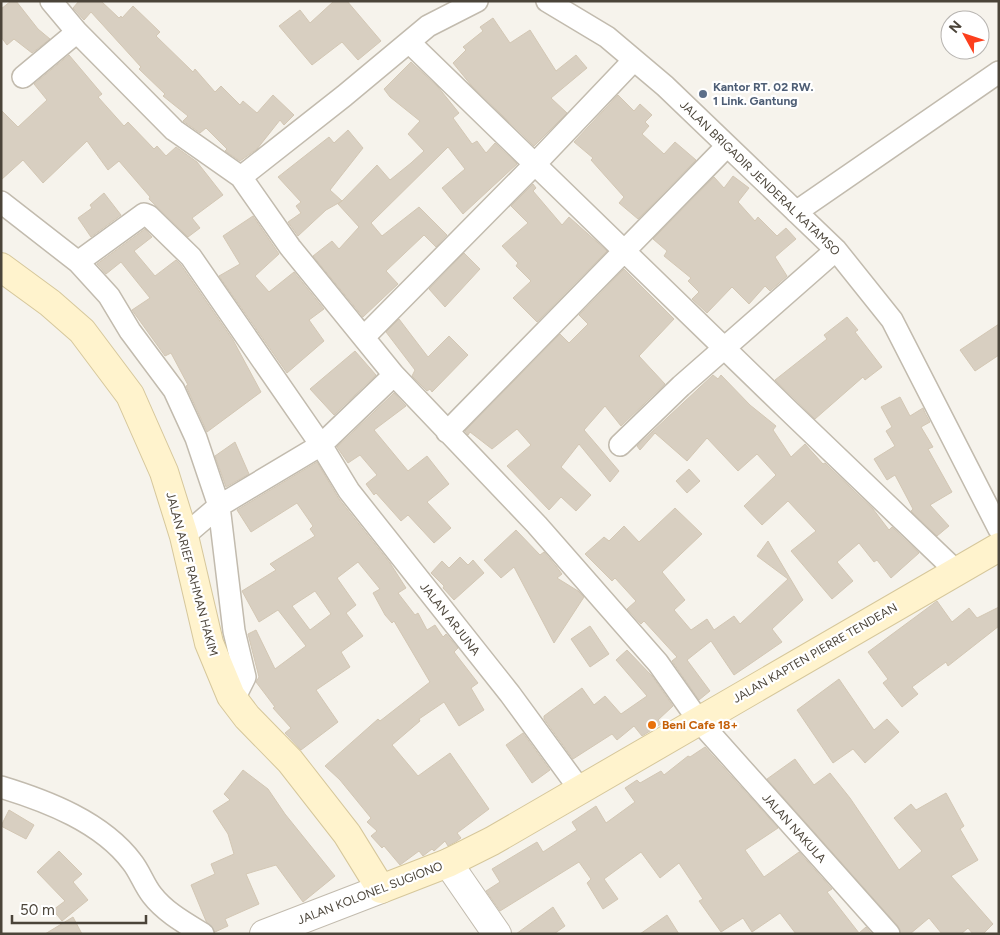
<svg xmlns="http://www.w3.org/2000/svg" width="1000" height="935" viewBox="0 0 1000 935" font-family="Figtree,sans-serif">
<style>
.building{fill:#d8cfc1;stroke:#d3c7b4;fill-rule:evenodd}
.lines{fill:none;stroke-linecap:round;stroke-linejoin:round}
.minor-casing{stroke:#c2bbae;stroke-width:24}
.tertiary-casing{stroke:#c2bbae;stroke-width:30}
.secondary-casing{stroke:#d6c79b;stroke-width:30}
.minor{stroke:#fff;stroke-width:21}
.tertiary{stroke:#fff;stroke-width:28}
.secondary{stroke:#fff3cd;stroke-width:28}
.service-dot{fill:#5c6f8a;stroke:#fff;stroke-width:2}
.food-dot{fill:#e8710a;stroke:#fff;stroke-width:2}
.labels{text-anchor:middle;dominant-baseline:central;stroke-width:4.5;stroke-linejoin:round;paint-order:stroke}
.service-label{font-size:12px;font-weight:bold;fill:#4e5e75;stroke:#fff;text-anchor:start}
.street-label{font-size:12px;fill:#4b4439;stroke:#fff}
.food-label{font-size:12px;font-weight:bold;fill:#c56008;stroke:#fff;text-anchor:start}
</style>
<rect width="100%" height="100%" fill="#f6f3ec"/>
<path class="building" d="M11,1H16L38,29L50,39L32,53L14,39L7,45L1,37V9Z
M79,1H101L119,18L121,16L122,18L133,6L160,32L156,36L193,72L195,69L215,92L221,86L240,105L243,101L257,113L273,95L294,115L284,125L280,120L257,149L240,161L225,151L227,149L206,128L200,133L183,121L188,116L163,96L165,94L139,69L141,67L91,12L84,20L73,8Z
M334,1H347L381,41L358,60L342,42L312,65L279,26L300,10L310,23Z
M493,18L510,43L530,30L556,71L576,55L587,68L551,98L567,113L534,146L471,85L453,63L466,50L463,47L483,31L480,27Z
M69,55L102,94L98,97L124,126L128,122L154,149L157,146L166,156L176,147L197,162L223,195L192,218L200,228L188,237L149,199L150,197L119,161L108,170L87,141L43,183L23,160L1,180V110L18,127L47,100L34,84Z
M411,62L438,87L459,113L453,118L472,144L477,141L486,153L495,143L517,164L463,214L442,188L465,169L448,147L371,223L382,236L419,207L447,235L436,247L424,235L386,271L398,284L363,317L313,256L332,241L339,249L359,227L338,204L342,201L326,210L298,236L288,222L301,213L296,206L301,202L278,177L329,137L334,143L348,130L363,148L330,190L342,201L377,165L390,180L411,163L424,151L408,134L420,121L390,97L384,89Z
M618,95L634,111L640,104L652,115L645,122L649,126L642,134L664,154L675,142L696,160L638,219L619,203L624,197L591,160L593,158L574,142Z
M733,176L749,188L738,202L755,221L758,217L777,236L786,228L796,239L775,257L787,276L770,291L765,286L749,304L732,287L707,313L692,299L699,292L688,281L691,278L664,256L667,251L653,239L714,177L724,188Z
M533,184L536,188L533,191L562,225L569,217L607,251L537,322L513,298L531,281L516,266L518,263L502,246L528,223L511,206Z
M104,193L121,215L91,237L78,218L92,208L90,205Z
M253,216L279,254L255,276L269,292L294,272L324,309L309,320L324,341L287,373L219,276L240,264L223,236Z
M145,229L152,237L134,251L155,276L176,260L181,265L233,340L261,392L207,432L186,386L188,385L171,353L165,356L132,310L150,298L121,262L106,274L97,264Z
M464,253L480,269L445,307L429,289Z
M624,269L674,319L639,356L665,384L621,426L605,406L584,430L619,471L610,482L579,444L561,467L591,495L576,511L561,497L549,510L507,466L531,445L517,429L492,449L470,432L468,435L465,431L560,334L569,343L588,324L579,315Z
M847,317L858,330L855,332L882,367L865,380L863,377L815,419L775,380L827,339L824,335Z
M399,319L428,357L449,336L468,355L432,392L430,389L427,391L412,376L415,370L386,332Z
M999,324V355L975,371L960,350Z
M355,351L376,375L334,415L310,389Z
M713,375L718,379L721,375L750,405L776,426L773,430L791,457L805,444L823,464L825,463L873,509L889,530L892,527L919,553L891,578L877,560L874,562L859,543L837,562L853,581L832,599L791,551L816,531L788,501L762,525L744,506L776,475L757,454L738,471L707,438L687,461L655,433L640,450L637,446Z
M394,393L406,406L374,430L408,471L427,456L449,484L427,502L451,528L434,543L408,515L401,521L376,493L374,495L366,484L377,475L360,455L348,463L337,447Z
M900,397L910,416L923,408L925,413L930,422L921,427L933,447L928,449L952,492L930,505L949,526L937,536L911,511L913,509L895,475L887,480L874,459L895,446L886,431L892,427L881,407Z
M235,442L249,474L226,487L215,456Z
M317,462L339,499L390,563L406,588L398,593L415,615L418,613L427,630L435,625L443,637L446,634L458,648L454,652L478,683L471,688L484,710L459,726L444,702L419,719L420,721L392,745L418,776L450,753L489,809L457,833L461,838L457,841L448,846L445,841L434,851L432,849L423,856L419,851L400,865L384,846L382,848L371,836L377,831L367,822L371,818L340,780L325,766L378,719L380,721L430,682L394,621L392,623L385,615L373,593L380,589L358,562L337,578L356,605L346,613L363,636L341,652L350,667L316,690L338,722L301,750L285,733L291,728L273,708L275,707L256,682L259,677L248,634L256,630L275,669L306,646L278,610L259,622L242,591L276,570L270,564L315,536L310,529L313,526L297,503L251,532L237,510ZM315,591L331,614L310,630L292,606Z
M689,469L700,481L687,493L676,481Z
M675,508L702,534L662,572L685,600L674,610L691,630L707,619L714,630L734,616L740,624L788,579L757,556L768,541L803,600L772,629L782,642L734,675L711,641L687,660L710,691L699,700L672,661L677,657L644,621L641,624L627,609L636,601L615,578L612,581L585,554L604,537L609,541L624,526L639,542Z
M516,530L540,555L544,552L556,566L562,574L557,578L578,591L584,597L554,643L514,567L501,578L484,560Z
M460,557L468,565L473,560L484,573L454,600L443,588L444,586L431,573L442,561L449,568Z
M937,601L952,622L969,608L977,618L999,607V626L948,666L946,662L912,687L918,694L902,707L883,683L888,679L868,652Z
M590,626L609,654L590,667L571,639Z
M627,650L652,676L673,706L658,720L661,724L642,736L634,726L617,740L612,734L573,759L544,719V716L582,688L594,705L605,696L621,714L647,696L616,660Z
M839,679L874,730L887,719L899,732L865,763L853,749L833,763L797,710Z
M523,733L550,770L532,783L506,745Z
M705,747L778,828L745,850L764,877L799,852L832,889L827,892L859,933L866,927L872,934H796L780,913L752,932L743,918L721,932L699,901L703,899L679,863L660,878L641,852L604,879L618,899L603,909L587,883L591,879L579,862L500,911L486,891L500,882L492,869L537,842L543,852L577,830L572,822L596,806L606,823L635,802L625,788L637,780L640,783L661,771L664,775L688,756L690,757Z
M795,759L814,785L830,773L850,798L899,870L922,851L894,818L911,804L916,810L946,793L964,826L960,829L978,860L951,876L993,924L983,934H973L968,928L961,934H942L929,918L910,934H901L898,926L767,779Z
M243,770L268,789L285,814L335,876L303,902L276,865L246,874L259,904L225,919L228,926L215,932L206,921L191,885L215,874L211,864L234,854L228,834L213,811L230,800L224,794Z
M9,810L34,825L26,839L1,826Z
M59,851L82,874L73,882L88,900L62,921L53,910L65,901L37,872Z
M553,907L565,926L554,934H516Z
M667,915L679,934H640Z
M73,917L82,934H45Z"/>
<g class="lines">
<defs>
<path id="minor" d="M51,1L77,32L174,130L241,177L290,247L394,375L537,525L658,663L699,721L889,934
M547,1L607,37L665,86L836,250L892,320L999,529
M409,42L787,409L956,571
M23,77L77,32
M241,177L344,96L428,26L477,1
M1,202L78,262L109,296L130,331L174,390L196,438L219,506L234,631L245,677L238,691L231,696
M796,212L999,72
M78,262L144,214L149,216L191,257L321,445L349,491L510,694L581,791
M364,337L535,164L634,60
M447,432L727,146
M620,445L681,386L836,250
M184,536L219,506L321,445L394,375
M1,787C47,801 102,822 132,862C140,872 144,885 152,895C165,912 185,923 203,934"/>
<path id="tertiary" d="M448,863L497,934
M264,934L381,889"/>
<path id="secondary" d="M1,267L50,303L82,331L130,395L164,472L184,536L209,643L231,696L247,717L290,761L347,834L381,889L448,863L492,841L999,547"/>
</defs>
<use href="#minor" class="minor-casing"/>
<use href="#tertiary" class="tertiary-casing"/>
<use href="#secondary" class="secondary-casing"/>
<use href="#minor" class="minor"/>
<use href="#tertiary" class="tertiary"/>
<use href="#secondary" class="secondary"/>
</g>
<circle class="service-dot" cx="703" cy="94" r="5"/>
<circle class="food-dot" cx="652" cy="725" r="5"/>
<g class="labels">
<g class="service-label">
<text x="713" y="87">Kantor RT. 02 RW.<tspan x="713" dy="14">1 Link. Gantung</tspan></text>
</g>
<g class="street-label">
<text transform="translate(760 178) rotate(44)">JALAN BRIGADIR JENDERAL KATAMSO</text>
<text transform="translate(192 574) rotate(75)">JALAN ARIEF RAHMAN HAKIM</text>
<text transform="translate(450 619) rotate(52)">JALAN ARJUNA</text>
<text transform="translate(815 653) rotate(-30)">JALAN KAPTEN PIERRE TENDEAN</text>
<text transform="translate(794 828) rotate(48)">JALAN NAKULA</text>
<text transform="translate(370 893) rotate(-21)">JALAN KOLONEL SUGIONO</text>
</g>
<g class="food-label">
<text x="662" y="725">Beni Cafe 18+</text>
</g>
</g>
<rect width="1000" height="935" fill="none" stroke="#4b4439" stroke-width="5"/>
<g transform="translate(965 35) rotate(310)"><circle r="24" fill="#ffffff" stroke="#b7b4b0"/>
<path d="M0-4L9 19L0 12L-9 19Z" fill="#fc3f1d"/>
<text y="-8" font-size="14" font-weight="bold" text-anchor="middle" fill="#4b4439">N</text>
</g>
<path d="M12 915v8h134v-8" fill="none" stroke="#4b4439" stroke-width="2.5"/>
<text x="20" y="915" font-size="15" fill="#4b4439" stroke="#ffffff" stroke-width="4" paint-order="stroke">50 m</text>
</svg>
